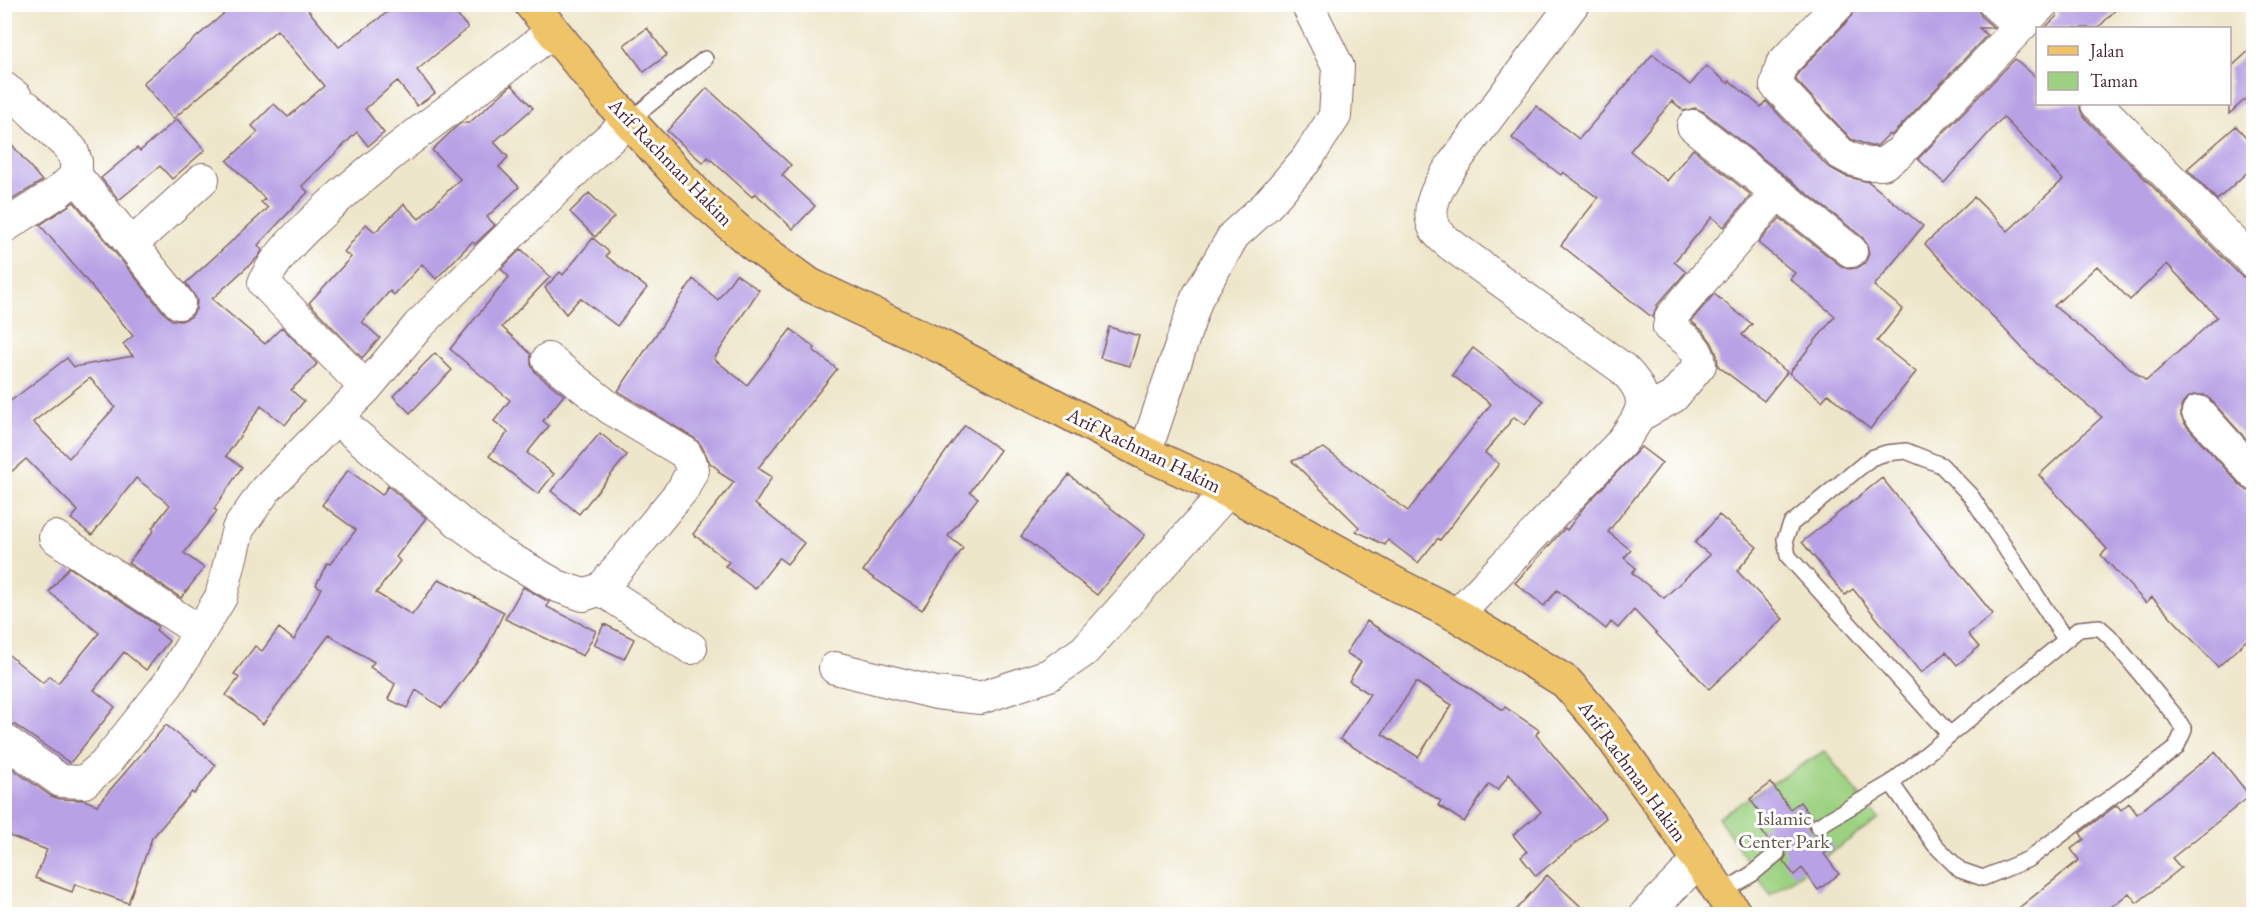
<svg xmlns="http://www.w3.org/2000/svg" width="2258" height="919" viewBox="0 0 2258 919" font-family="'EB Garamond',serif">
<style>
.green{fill:#9cd181;stroke:#737856;stroke-width:1.5}
.building{fill:#b8a1e5;fill-rule:evenodd}
.lines{fill:none;stroke-linecap:round;stroke-linejoin:round}
.service-casing{stroke:#836563;stroke-width:18}
.minor-casing{stroke:#836563;stroke-width:34}
.primary-casing{stroke:#836563;stroke-width:36}
.service{stroke:#fff;stroke-width:15}
.minor{stroke:#fff;stroke-width:32}
.primary{stroke:#efc469;stroke-width:33}
.labels{text-anchor:middle;dominant-baseline:central;stroke-width:6;stroke-linejoin:round;paint-order:stroke}
.street-label{font-size:20px;fill:#4a1f2b;stroke:#fff}
.park-label{font-size:20px;fill:#635445;stroke:#fff}
</style>
<rect width="100%" height="100%" fill="#fff"/>
<filter id="ink" filterUnits="userSpaceOnUse"><feTurbulence type="fractalNoise" baseFrequency=".0167" numOctaves="2"/><feDisplacementMap in="SourceGraphic" scale="12" xChannelSelector="R" yChannelSelector="G"/><feConvolveMatrix kernelMatrix="1 2 1 2 8 2 1 2 1" color-interpolation-filters="sRGB"/></filter>
<filter id="wash" filterUnits="userSpaceOnUse"><feTurbulence type="fractalNoise" baseFrequency=".008" numOctaves="4" result="noise"/><feDisplacementMap in="SourceGraphic" scale="24" xChannelSelector="R" yChannelSelector="G"/><feGaussianBlur stdDeviation="1.35" result="paint"/><feColorMatrix in="noise" values="0 0 0 0 0 0 0 0 0 0 0 0 0 0 0 0 0 1.4 0 .05"/><feComposite in="paint" operator="in"/></filter>
<g filter="url(#wash)">
<rect width="100%" height="100%" fill="#eee6ca"/>
<path class="green" d="M1824,751L1879,819L1770,895L1718,817Z"/>
<g id="blocks">
<path class="building" d="M235,4H303L339,47L399,4H448L468,28L417,70L435,93L417,106L397,81L365,109L384,133L368,146L357,132L302,186L308,192L258,245L262,250L258,257L212,299L265,344L282,327L317,364L291,390L304,401L285,425L261,406L226,456L242,467L214,509L217,511L184,553L204,568L181,598L128,563L154,530L152,528L170,505L136,478L92,535L71,519L78,511L26,459L4,478V406L67,358L74,367L133,356L123,344L133,336L40,225L74,202L165,314L172,320L181,321L191,317L196,309L197,300L186,283L268,208L261,202L265,199L227,161L258,132L252,126L274,104L288,117L324,86L277,30L173,119L143,83ZM90,378L115,407L69,458L33,422Z
M1856,4H1975L1982,17L1994,28H1979L1987,35L1891,136L1889,134L1877,146H1870L1851,139L1796,80L1798,73L1852,16Z
M2059,4H2121L2098,28H2045L2057,16Z
M647,28L667,55L644,72L624,45Z
M2253,47V92L2229,114V69Z
M1653,54L1690,85L1706,66L1728,83L1730,81L1761,107L1766,101L1827,166L1845,176L1869,182L1923,226L1874,286L1903,309L1877,341L1916,372L1870,429L1828,394L1822,401L1789,373L1835,316L1790,279L1795,273L1758,243L1780,218L1840,265L1848,269L1857,268L1865,263L1869,254L1867,244L1862,237L1704,112L1695,108L1684,111L1672,101L1630,151L1667,181L1693,149L1751,195L1724,227L1712,217L1674,262L1686,272L1657,305L1653,318L1561,245L1598,198L1563,172L1561,175L1512,138L1536,106L1579,139Z
M2015,59L2037,78V104H2080V109L2084,117L2241,276L2253,280V447L2211,400L2204,395H2194L2186,399L2181,407V416L2185,424L2241,486L2248,491H2253V634L2218,667L2152,597L2146,603L2101,555L2107,549L2039,475L2102,417L2037,364L1925,244L1974,197L2008,231L2063,180L2003,117L1944,183L1918,159ZM2167,264L2217,317L2146,381L2054,306L2097,266L2130,300Z
M512,85L533,108L494,142L508,157L499,167L519,187L487,217L495,225L475,244L472,242L436,279L422,264L394,295L390,291L362,322L380,338L362,358L309,303L351,257L344,252L366,224L375,232L404,204L419,219L460,179L432,150L456,127L461,123H469Z
M707,88L791,165L782,175L815,206L793,229L755,193L752,197L708,157L703,163L667,131Z
M177,119L205,150L172,179L160,166L119,200L101,178L137,148L140,151Z
M2236,126L2253,145V167L2217,200L2187,169Z
M4,135L42,181L4,205Z
M589,193L614,217L595,237L570,212Z
M593,238L609,252L606,256L647,288L617,326L580,298L566,314L545,288L560,272L563,275Z
M521,249L550,277L502,327L531,354V365L536,373L564,395L543,421L549,426L527,453L554,474L538,494L489,456L508,432L494,421L510,400L450,349L509,277L501,269Z
M736,274L759,290L714,359L747,385L791,329L815,348L813,350L837,369L758,468L772,477L755,504L804,543L787,564L779,558L755,589L725,566L729,562L693,534L734,482L718,472L719,470L710,463L701,445L694,438L618,391L693,279L718,300Z
M1714,294L1752,324L1742,335L1787,372L1764,401L1718,366L1717,355L1712,343L1703,331L1691,321Z
M1109,327L1139,336L1130,366L1100,358Z
M1473,348L1543,401L1525,425L1514,417L1485,453L1499,464L1440,540L1438,538L1418,563L1388,540L1385,545L1356,531L1359,527L1292,461L1324,448L1408,511L1491,404L1452,375Z
M435,353L452,370L410,413L393,396Z
M965,425L1000,450L970,492L978,498L948,536L963,548L922,610L863,571L904,510Z
M600,433L627,455L579,514L551,491Z
M1641,447L1662,463L1608,532L1631,550L1624,558L1636,568L1632,573L1664,598L1710,555L1695,543L1719,515L1757,547L1737,571L1783,619L1709,689L1634,610L1618,628L1611,622L1606,629L1557,590L1544,606L1515,583L1565,528L1567,530L1584,507Z
M348,470L382,495L388,486L426,518L396,557L400,561L376,593L412,615L439,579L504,612L486,649L442,708L416,690L407,708L388,699L395,684L370,667L374,662L329,635L263,724L226,695L239,678L234,674L255,646L262,651L279,628L294,640L321,588L316,585L327,563L330,564L356,530L322,505Z
M1069,475L1145,535L1097,595L1021,536Z
M1882,478L1993,614L1968,634L1979,647L1957,665L1946,652L1921,673L1853,589L1845,595L1802,542Z
M69,567L158,626L156,630L169,641L146,670L124,652L94,690L115,707L70,763L15,725L4,722V651L43,683L49,676L58,683L99,633L49,592Z
M523,587L549,602L547,607L596,631L583,656L505,619Z
M1367,621L1503,710L1505,707L1539,730L1536,735L1606,818L1536,876L1521,857L1527,852L1513,835L1541,812L1509,774L1498,790L1489,784L1464,822L1438,805L1441,801L1340,739L1370,694L1349,681L1361,662L1346,653ZM1416,682L1452,705L1418,757L1382,734Z
M604,624L634,639L624,659L594,645Z
M166,725L216,765L194,794L192,792L152,838L128,903L75,884L72,892L35,878L47,850L4,834V763L51,796L60,799L84,800L97,805Z
M2215,752L2250,796L2172,858L2181,868L2137,903L2129,893L2101,915H2010L2079,860L2071,849L2084,839L2080,833L2117,805L2121,810L2129,803L2137,814Z
M1771,783L1790,809L1800,802L1812,818L1808,825L1810,831L1818,836L1824,834L1833,847L1824,854L1839,874L1818,890L1802,868L1794,875L1783,861L1786,856L1785,847L1780,844L1772,845L1760,829L1768,824L1750,799Z
M1547,875L1590,915H1511Z"/>
</g>
</g>
<g filter="url(#ink)">
<use href="#blocks" fill-opacity="0" stroke="#836563" stroke-width="1.5"/>
<g class="lines">
<defs>
<path id="service" d="M629,121L705,59
M1950,735L1788,556L1785,539L1791,524L1871,458L1886,453L1906,451L1941,465L1971,496L2065,639
M1818,826L1891,783L2079,629L2099,627L2109,636L2176,717L2184,730L2176,748L2029,859L1983,878L1960,870L1935,845L1891,783
M1720,894L1752,874L1777,853"/>
<path id="minor" d="M1839,4L1782,64L1776,85L1840,153L1851,159L1867,164H1883L1900,152L2042,4
M1995,4L2020,27
M4,88L16,97
M2097,104L2254,263
M1693,126L1851,251
M76,176L179,303
M4,227L58,192L76,176V162L72,150L27,107
M132,244L203,179
M366,388L264,283C274,258 296,238 315,219C388,150 474,94 553,31
M2198,412L2254,474
M1642,414L1673,397L1700,365C1699,346 1683,338 1669,327L1671,317L1777,193
M336,418L460,523L500,553L557,586L583,595L601,589L683,489L693,469L685,453L610,408L548,359
M1145,453L1197,298L1234,235L1267,205L1306,160L1335,116L1338,67L1307,4
M55,537L200,632
M601,589L691,648
M1457,615L1620,444C1643,414 1654,398 1622,368L1454,247C1448,242 1440,237 1436,230C1423,209 1440,184 1451,167L1573,4
M835,668L936,693L980,698L1049,675L1084,651L1228,491
M4,740L61,781L84,782L104,765L168,684L221,597L238,529L266,489L366,388L419,325L593,153L629,121
M1646,914L1698,861"/>
<path id="primary" d="M531,4L606,96L698,196L752,243L810,285L946,349L1145,453L1228,491L1399,586L1457,615L1566,682L1602,723L1666,812L1735,914"/>
</defs>
<use href="#service" class="service-casing"/>
<use href="#minor" class="minor-casing"/>
<use href="#primary" class="primary-casing"/>
<use href="#service" class="service"/>
<use href="#minor" class="minor"/>
<use href="#primary" class="primary"/>
</g>
</g>
<g class="labels">
<g class="street-label">
<text transform="translate(671 162) rotate(46)">Arif Rachman Hakim</text>
<text transform="translate(1144 450) rotate(26)">Arif Rachman Hakim</text>
<text transform="translate(1633 771) rotate(54)">Arif Rachman Hakim</text>
</g>
<g class="park-label">
<text x="1784" y="818">Islamic<tspan x="1784" dy="23">Center Park</tspan></text>
</g>
</g>
<rect width="2258" height="919" fill="none" stroke="#fff" stroke-width="24"/>
<rect x="2036" y="27" width="195" height="78" fill="#ffffff" stroke="#b7a5aa" stroke-width="1.5"/>
<rect x="2048" y="46" width="30" height="9" fill="#efc469" stroke="#b7a5aa" stroke-width="1.5"/>
<text x="2090" y="57" font-size="18" fill="#4a1f2b">Jalan</text>
<rect x="2048" y="72" width="30" height="18" fill="#9cd181" stroke="#b7a5aa" stroke-width="1.5"/>
<text x="2090" y="87" font-size="18" fill="#4a1f2b">Taman</text>
</svg>
